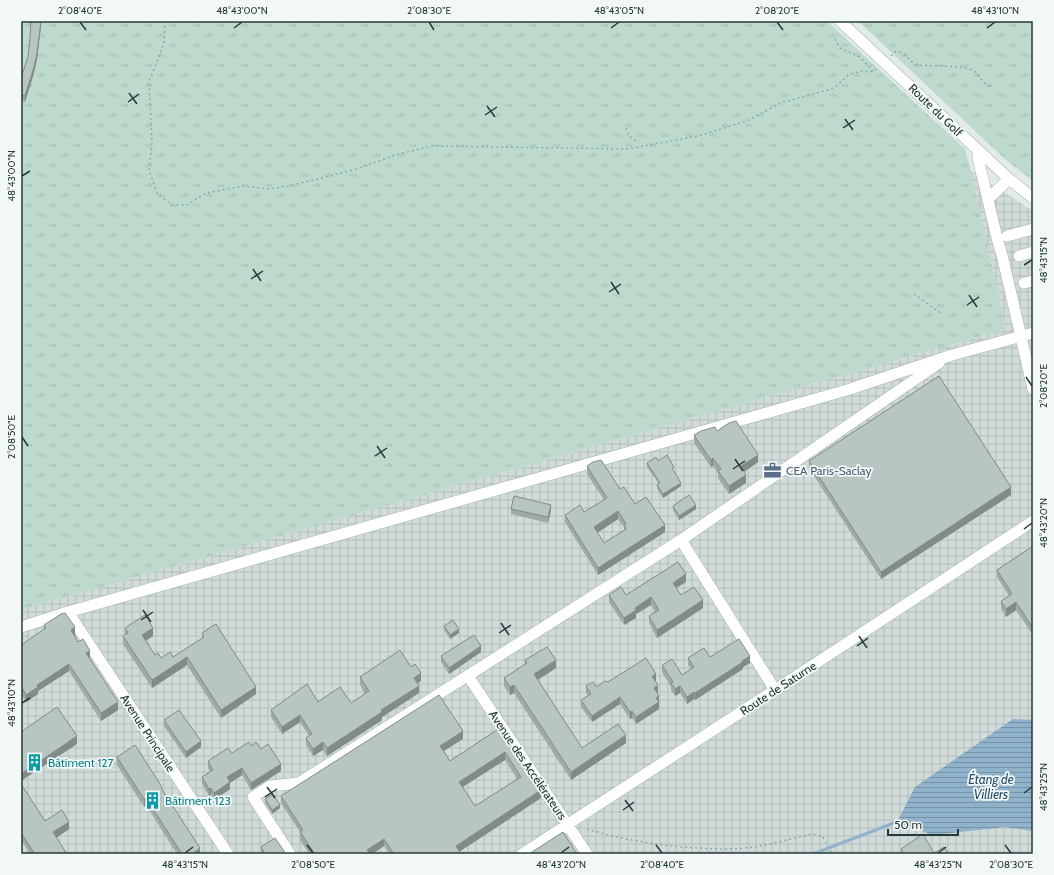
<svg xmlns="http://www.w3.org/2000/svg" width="1054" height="875" viewBox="0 0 1054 875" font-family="Cabin,sans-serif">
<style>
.industrial{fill:url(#industrial-grid)}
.grass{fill:url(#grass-tufts)}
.water{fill:url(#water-rules)}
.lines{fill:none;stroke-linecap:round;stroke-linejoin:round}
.stream{stroke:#90b2cb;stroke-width:3}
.minor-casing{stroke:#a6b2b2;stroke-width:12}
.path{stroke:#86acaa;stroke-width:1.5;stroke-dasharray:2 3;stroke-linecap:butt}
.minor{stroke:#fff;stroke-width:11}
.wall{fill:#9eaaa8;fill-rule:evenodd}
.shaded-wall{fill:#818b88}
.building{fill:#b8c6c3;stroke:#818b88;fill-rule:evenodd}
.ticks{fill:none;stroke:#243a3b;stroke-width:1.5}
.labels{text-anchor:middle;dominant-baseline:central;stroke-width:3.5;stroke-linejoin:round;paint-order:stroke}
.street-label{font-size:12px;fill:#243a3b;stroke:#f3f8f7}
.service-label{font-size:12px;fill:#4e5e75;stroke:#f3f8f7;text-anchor:start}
.culture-label{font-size:12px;fill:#0d838f;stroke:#f3f8f7;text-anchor:start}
.water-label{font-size:13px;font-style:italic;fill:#244f71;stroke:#f3f8f7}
.neatline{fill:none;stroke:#243a3b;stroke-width:1.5}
.ticks-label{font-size:10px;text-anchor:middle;fill:#243a3b}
</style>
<defs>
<pattern id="industrial-grid" width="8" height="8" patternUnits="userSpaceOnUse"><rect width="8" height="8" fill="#d1dbd9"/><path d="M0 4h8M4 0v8" fill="none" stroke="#b3bdbb"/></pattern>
<pattern id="grass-tufts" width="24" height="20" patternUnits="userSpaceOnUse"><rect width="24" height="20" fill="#bddacd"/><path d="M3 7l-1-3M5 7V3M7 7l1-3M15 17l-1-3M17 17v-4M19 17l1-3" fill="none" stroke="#a2bcb1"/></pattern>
<pattern id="water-rules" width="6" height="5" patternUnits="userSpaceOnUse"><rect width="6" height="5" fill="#90b2cb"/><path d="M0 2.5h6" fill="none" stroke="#7592a6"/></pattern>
</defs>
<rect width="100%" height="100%" fill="#e3ebea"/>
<path class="industrial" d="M971,171L1033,211V854H21V610L1006,329Z"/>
<path class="grass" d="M21,21H827L965,149L971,171L1006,329L21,610Z
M858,21H1033V181L1006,160Z"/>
<path class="water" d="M1013,719L1033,720V831L1005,827L933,835L897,822L915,787Z"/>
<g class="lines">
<path class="stream" d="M813,854L899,821"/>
<defs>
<path id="minor" d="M840,21L1009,179L1033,198
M978,150V158L997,238L1003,259L1033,389
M988,199L1009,179
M1007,236L1033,229
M1019,256L1033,252
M1024,283L1033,281
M681,540L775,690
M68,612L228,854
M21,627L68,612L847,390L952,355L1033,333
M468,676L587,854
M290,854L253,797L270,786L299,783L681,540L939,363
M522,854L775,690L1033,521"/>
</defs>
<use href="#minor" class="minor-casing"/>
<path class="path" d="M165,21L164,43L149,82L152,143L149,170L157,193L172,205H187L206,193L243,186L269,189L293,185L357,169L395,155L432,146L627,149L698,136L747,121L781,103L831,89L838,85L848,75L861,71L870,72L876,69
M835,39L840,48L860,57L873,71
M891,56L895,52H899C906,54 910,62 917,65L962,67C966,68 971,69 975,72C980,77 983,84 990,86
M626,128L629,136L636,141
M914,294L942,314
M587,829C623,840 661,846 698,848C716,849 735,850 753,847C773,844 793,838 813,834L823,837L832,854"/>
<use href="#minor" class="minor"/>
</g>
<path class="wall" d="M41,26L37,59L34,73L25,102L21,100V78Z
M717,431L758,462L744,472L746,483L729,494L718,478V473L713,466L711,467L694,443V435Z
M658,461L674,471L681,486L663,498L657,489V485L659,484L647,467V463Z
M809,461L1011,495L881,579L809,468Z
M587,466L620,489L665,532L598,575L565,522V515L584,512L604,500L587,474ZM618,519L624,527V530L604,543L597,533Z
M673,506L696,509L679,520L673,510Z
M511,509L551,510L548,523L511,514Z
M1033,546V635L1016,610L1006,617L1001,609V601L1009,596L997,577V570Z
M686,582L676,588L681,595L703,608L657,638L649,623V616L655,612L651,605L636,614V618L624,625L609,602V595H626Z
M44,625L75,635H74L90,658L89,659L118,710L101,721L69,671L38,691V694L26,702L21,694V645L44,630Z
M444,626L459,633L450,639L444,630Z
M125,628L153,636L145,641L155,655L161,658L173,657L202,639V633L256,694L221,718L187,665L152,688L123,644V636L125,635Z
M481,652L449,674L441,662V656Z
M710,657L750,663L743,667V669L695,700L694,699L687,704L680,693L675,696L671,690V687L662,672V665L682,675L691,669L688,665V658Z
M525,660L556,668L538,680L582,748L626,743L571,780L514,693L510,695L504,686V678L525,664Z
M411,667L421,681L417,683L419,693L382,717V720L327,756L323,750L313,756L306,745V738L309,736L300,722L282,734L271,717V710L318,702L351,703L365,694L360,685V677Z
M655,681L659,703V709L636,724L632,718L630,719L620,704L592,722L581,707V700L588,696L586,693V686L596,687L608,682L656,681Z
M164,720L201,747L186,758L164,726Z
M500,728L541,798L459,851L461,854H389L384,846L372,854H309L300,840V832L281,803V796L463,739L444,751L450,761ZM505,760L517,779L475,806L463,787Z
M251,746L261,749L281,771L251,790L242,775L230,783V789L214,800L211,795L209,796L202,784V777L210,772L208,768V761Z
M117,757L162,789L200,854H177L146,805L144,807L117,765Z
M21,784L45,821L69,829L56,838L67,854H30L21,840Z
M265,799L280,808L272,814L265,802Z
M261,847L286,854H261Z
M901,849L934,853L901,854Z"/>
<path class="shaded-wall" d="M41,21V26L37,59L34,73L25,102V96Z
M758,455V462L741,474V466Z
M713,458V466L711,467V460Z
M746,475V483L729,494V486Z
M681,483V486L663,498V494Z
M1011,487V495L881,579V572Z
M551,505V510L548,523V517Z
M696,505V509L679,520V516Z
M618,511V519L594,535V527Z
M665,525V532L598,575V568Z
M686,574V582L673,590V583Z
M651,597V605L636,614V618L624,625V618L635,608Z
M703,600V608L657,638V630Z
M1016,602V610L1006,617V609Z
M75,627V635L71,637V630Z
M153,628V636L142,643V635Z
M459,629V633L450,639V635Z
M481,646V652L449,674V668Z
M90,651V658L86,661V653Z
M750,656V663L743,667V669L695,700V693Z
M187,657V665L152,688V680Z
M556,660V668L534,682V674Z
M69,664V671L38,691V694L26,702V695L37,685Z
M421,673V681L414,686V678Z
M656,674V681L652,683V676Z
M514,685V693L510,695V687Z
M658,685V692L654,695V688Z
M419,686V693L382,717V720L327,756V748L381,710Z
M680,686V693L675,696V689Z
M256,687V694L221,718V710Z
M694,692V699L687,704V697Z
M659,696V709L636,724V717L656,698Z
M620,697V704L592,722V716Z
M118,702V710L101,721V713Z
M632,711V718L630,719V712Z
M300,715V722L282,734V727Z
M463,731V739L440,753V746Z
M626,735V743L571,780V772Z
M77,736V744L21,781V774Z
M201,741V747L186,758V752Z
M323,742V750L313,756V749Z
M505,752V760L459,789V782Z
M281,764V771L251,790V783Z
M242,768V775L230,783V789L214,800V793L227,777Z
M211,788V795L209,796V789Z
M541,790V798L456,854V846Z
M146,798V805L144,807V799Z
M280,805V808L272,814V810Z
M69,822V829L53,840V832Z
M384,839V846L372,854H367V850Z
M200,848V854H192Z"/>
<path class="building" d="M31,21H41L37,53L34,67L25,96L21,95V78L28,57L30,38Z
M939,376L1011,487L881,572L809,461Z
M736,421L758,455L741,466L746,475L729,486L718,471L721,469L713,458L711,460L694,435L701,431L715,427L717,431L729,423Z
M667,455L674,467L672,468L681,483L663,494L657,485L660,483L647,463L656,457L658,461Z
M601,460L620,489L624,487L635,504L646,497L665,525L598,568L565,515L580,505L584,512L607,498L587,466L593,462ZM618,511L626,524L624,525L626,529L604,543L594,527Z
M689,495L696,505L679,516L673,506Z
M514,496L551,505L548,517L511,509Z
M1033,546V628L1016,602L1006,609L1001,601L1011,595V592L997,570Z
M678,562L686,574L673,583L681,595L694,587L703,600L657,630L649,616L659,610L651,597L635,608L636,610L624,618L609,595L621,587L626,595Z
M65,613L75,627L71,630L78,642L83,639L90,651L86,653L118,702L101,713L69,664L37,685L38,687L26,695L21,686V645L46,628L44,625L61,614Z
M145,615L153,628L142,635L155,655L158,653L161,658L170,652L173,657L204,637L202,633L216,624L256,687L221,710L187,657L152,680L123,636L128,633L125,628Z
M453,620L459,629L450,635L444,626Z
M474,635L481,646L449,668L441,656Z
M739,639L750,656L742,661L743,662L695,693L694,692L687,697L680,686L675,689L671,683L673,682L662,665L672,659L682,675L694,667L688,658L704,648L710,657Z
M547,647L556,660L534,674L582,748L618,724L626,735L571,772L514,685L510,687L504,678L527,663L525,660Z
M400,650L411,667L415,664L421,673L414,678L419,686L381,710L382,712L327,748L323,742L313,749L306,738L312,734L300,715L282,727L271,710L307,684L318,702L340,687L351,703L369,691L360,677Z
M646,658L656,674L652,676L658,685L654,688L659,696L656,698L659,702L636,717L632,711L630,712L620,697L592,716L581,700L591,694L586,686L593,682L596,687L605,681L608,682Z
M439,695L463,731L440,746L450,761L500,728L541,790L456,846L461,854H394L384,839L367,850L370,854H315L300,832L303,830L281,796ZM505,752L521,777L475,806L459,782Z
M57,707L77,736L21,774V732Z
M179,710L201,741L186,752L164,720Z
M249,742L251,746L256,742L261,749L268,744L281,764L251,783L242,768L227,777L230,782L214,793L211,788L209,789L202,777L213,770L208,761L228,748L232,753Z
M135,745L162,787L161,788L200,848L192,854H182L146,798L144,799L117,757Z
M21,784L45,821L62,810L69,822L53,832L67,854H35L21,833Z
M273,794L280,805L272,810L265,799Z
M563,832L577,854H529Z
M923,834L934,853L944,847L949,854H901L903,852L901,849Z
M275,838L286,854H265L261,847Z"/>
<path class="ticks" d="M80,22L86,30M429,22L434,30M777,22L783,30M234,28L242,22M611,28L619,22M987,28L995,22M129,93L137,104M128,102L139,94M487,106L495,117M485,115L497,107M845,119L853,130M843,128L855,120M22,176L30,171M1024,265L1032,260M253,269L261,281M251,279L263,271M611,282L619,294M609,292L621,284M969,295L977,307M967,305L979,297M1026,377L1032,386M22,437L28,446M377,446L385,458M375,456L387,448M735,459L743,471M733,469L745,461M1024,529L1032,523M143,610L151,622M141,620L153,612M501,623L509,635M499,633L511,625M859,636L867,648M857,646L868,638M22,703L30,698M267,787L275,798M1024,793L1032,787M265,797L277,789M625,800L633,811M623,810L634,802M307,845L313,853M656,845L662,853M1005,845L1011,853M185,853L193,847M561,853L569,847M938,853L946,847"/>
<defs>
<symbol id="office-bare" viewBox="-9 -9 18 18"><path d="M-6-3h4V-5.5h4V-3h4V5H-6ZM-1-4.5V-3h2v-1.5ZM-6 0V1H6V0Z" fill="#5c6f8a" stroke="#f3f8f7" stroke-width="2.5" paint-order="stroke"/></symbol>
<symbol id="building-bare" viewBox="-9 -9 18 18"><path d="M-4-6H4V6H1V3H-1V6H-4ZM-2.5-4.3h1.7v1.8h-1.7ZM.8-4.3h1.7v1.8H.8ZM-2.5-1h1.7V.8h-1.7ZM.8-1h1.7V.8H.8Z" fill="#0f9aa8" stroke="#f3f8f7" stroke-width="2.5" paint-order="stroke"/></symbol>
</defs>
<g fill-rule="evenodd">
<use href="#office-bare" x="760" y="458" width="25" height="25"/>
<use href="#building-bare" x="22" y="750" width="25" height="25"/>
<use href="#building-bare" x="140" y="788" width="25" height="25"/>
</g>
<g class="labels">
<g class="street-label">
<text transform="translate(936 110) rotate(44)">Route du Golf</text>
<text transform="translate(778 688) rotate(-33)">Route de Saturne</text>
<text transform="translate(148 733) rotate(57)">Avenue Principale</text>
<text transform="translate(528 765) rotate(56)">Avenue des Accélérateurs</text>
</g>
<g class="service-label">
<text x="786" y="470">CEA Paris-Saclay</text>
</g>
<g class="culture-label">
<text x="48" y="762">Bâtiment 127</text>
<text x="165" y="800">Bâtiment 123</text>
</g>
<g class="water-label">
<text x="991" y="779">Étang de<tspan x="991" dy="15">Villiers</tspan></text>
</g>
</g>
<rect width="1054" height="875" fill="none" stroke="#f3f8f7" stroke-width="44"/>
<path d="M888 829v6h70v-6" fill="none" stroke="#243a3b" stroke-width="2"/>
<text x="894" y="829" font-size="12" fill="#243a3b" stroke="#f3f8f7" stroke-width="3" paint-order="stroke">50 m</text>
<rect x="22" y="22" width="1010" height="831" class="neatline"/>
<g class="ticks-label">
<text x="80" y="14">2°08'40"E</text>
<text x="242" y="14">48°43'00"N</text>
<text x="429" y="14">2°08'30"E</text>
<text x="619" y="14">48°43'05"N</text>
<text x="777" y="14">2°08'20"E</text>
<text x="995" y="14">48°43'10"N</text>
<text transform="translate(11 176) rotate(-90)" y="4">48°43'00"N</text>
<text transform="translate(1043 260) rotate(-90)" y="4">48°43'15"N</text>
<text transform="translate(1043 386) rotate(-90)" y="4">2°08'20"E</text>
<text transform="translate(11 437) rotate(-90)" y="4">2°08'50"E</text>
<text transform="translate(1043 523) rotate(-90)" y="4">48°43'20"N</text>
<text transform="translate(11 703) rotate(-90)" y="4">48°43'10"N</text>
<text transform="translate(1043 787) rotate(-90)" y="4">48°43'25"N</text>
<text x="185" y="868">48°43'15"N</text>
<text x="313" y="868">2°08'50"E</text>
<text x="561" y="868">48°43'20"N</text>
<text x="662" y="868">2°08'40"E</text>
<text x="938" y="868">48°43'25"N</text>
<text x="1011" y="868">2°08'30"E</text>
</g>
</svg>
